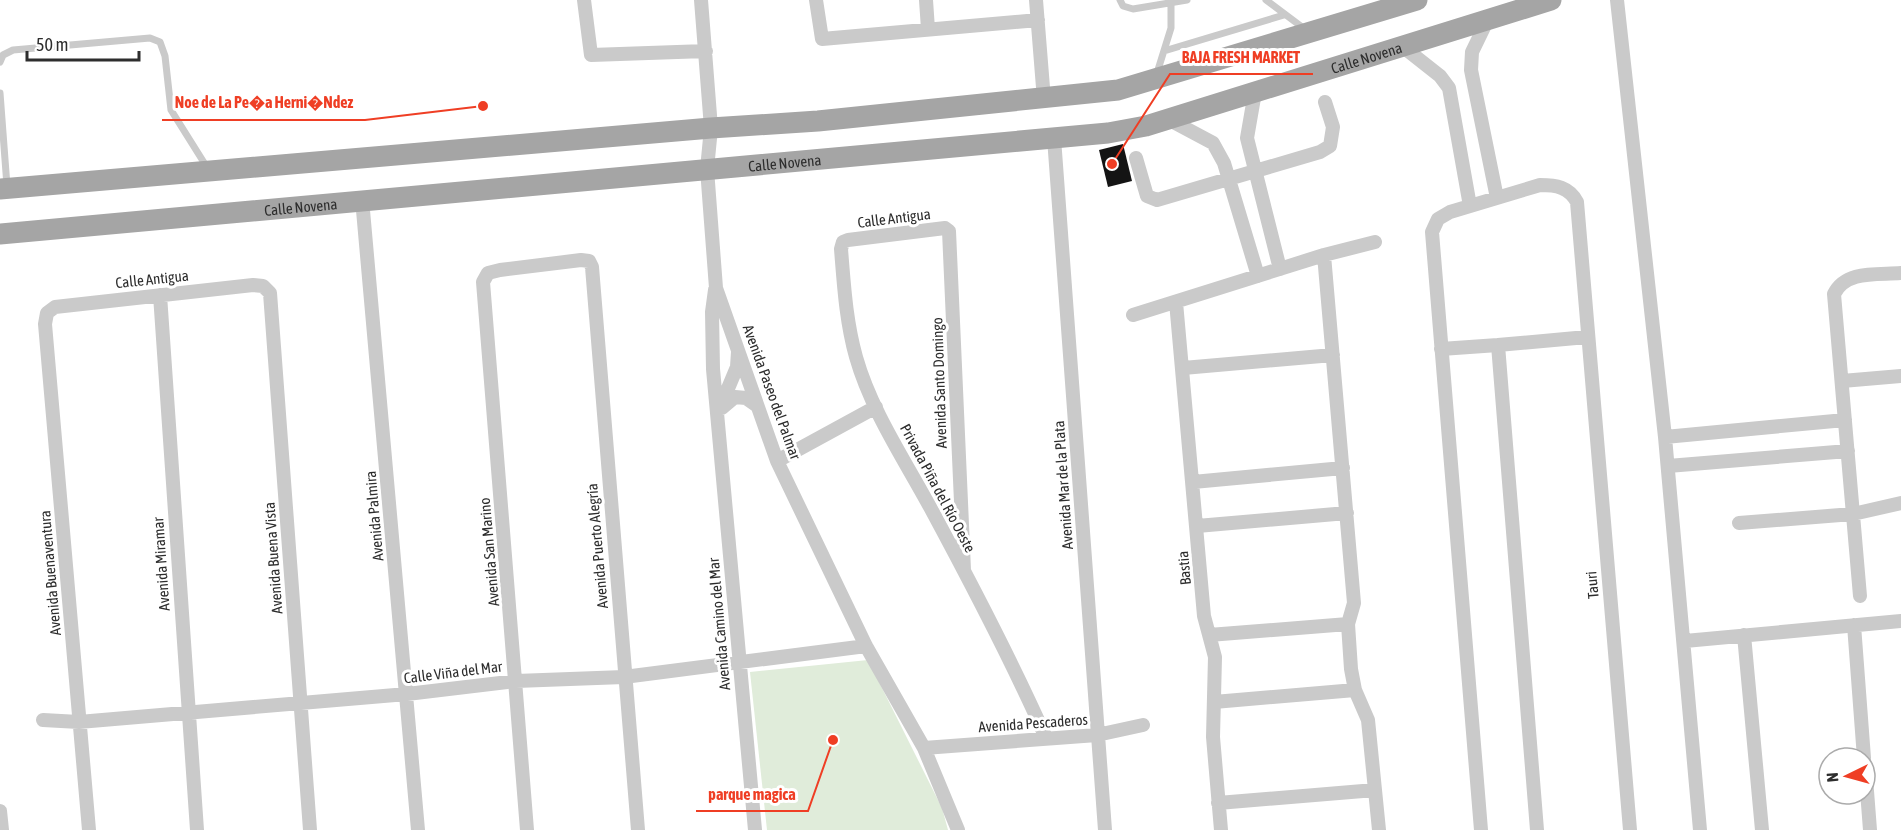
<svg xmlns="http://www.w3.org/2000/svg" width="1901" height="830" viewBox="0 0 1901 830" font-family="'Asap Condensed',sans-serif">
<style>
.green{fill:#e0ecda}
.building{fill:#141414}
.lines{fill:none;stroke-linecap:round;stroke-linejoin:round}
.lane{stroke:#cacaca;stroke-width:7}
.street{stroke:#cacaca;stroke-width:14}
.primary{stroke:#a5a5a5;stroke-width:21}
.labels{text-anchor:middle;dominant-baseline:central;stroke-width:6;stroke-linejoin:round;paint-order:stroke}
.street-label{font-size:15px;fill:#2d2d2d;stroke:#fff}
.leader{fill:none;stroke:#ef3e24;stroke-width:2}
.callout-dot{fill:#ef3e24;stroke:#fff;stroke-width:2}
.callout-label{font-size:16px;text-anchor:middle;font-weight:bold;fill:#ef3e24;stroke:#fff;stroke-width:6;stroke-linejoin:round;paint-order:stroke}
</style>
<rect width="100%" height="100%" fill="#fff"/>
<path class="green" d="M868,660L942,808L948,830H767L750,672Z"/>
<path class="building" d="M1123,144L1132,181L1108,187L1099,150Z"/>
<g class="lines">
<path class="lane" d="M1120,0L1123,6L1133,9L1187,0
M1266,0L1306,30
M1164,51L1284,15
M0,62L3,55L13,50L150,38L160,42L165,56L171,110L208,169
M1157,73L1171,28V3
M0,93L7,186"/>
<path class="street" d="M584,0L591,55L706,51
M701,0L711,128L707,169L716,288L777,461L866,646L924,748L958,830
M816,0L822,39L1038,20
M926,0L928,29
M1036,0L1044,100
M1617,0L1665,437L1700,830
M1488,19L1472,52L1471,70L1497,198
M1402,46L1440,76L1449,88L1470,206
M1255,92L1247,138L1280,269
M1168,119L1213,143L1224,163L1258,276
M1054,138L1105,830
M1136,158L1147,196L1157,200L1320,152L1330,146L1333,127L1325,102
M362,199L418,830
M1324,255L1375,242
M715,290L712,312L713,369L755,830
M160,295L197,830
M1176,302L1204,616L1215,657L1213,737L1221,830
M1133,315L1324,255L1354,603L1348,624L1351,669L1355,690L1368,720L1379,830
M1441,349L1498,345
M1183,368L1333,355
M1842,381L1901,376
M722,408L735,397L746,398L756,405
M719,410L737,367L738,352
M1665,437L1845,420
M777,461L876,407
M1668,466L1848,451
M1193,482L1343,468
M1739,523L1853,514L1901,503
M1197,526L1347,513
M964,570L949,231L945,228L848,240L843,242L841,249C844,286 846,321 856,357C871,410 904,459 930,507C971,583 1011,659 1046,738
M1860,596L1834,294C1846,270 1877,275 1901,273
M1854,625L1864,758
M1209,635L1348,624
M1744,635L1762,830
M1685,641L1901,621
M1214,702L1355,690
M43,720L79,722L407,694L516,681L624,677L866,646
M924,748L1097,735L1143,725
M1865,765L1870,830
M1218,803L1375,790
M0,811L2,830
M89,830L45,324L47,313L55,307L253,285L263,286L270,293L310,830
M527,830L483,282L488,273L500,270L581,260L589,261L592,267L638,830
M1481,830L1432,232L1438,219L1450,212L1540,185C1556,185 1569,187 1577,202L1630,830
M1537,830L1498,345L1587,337"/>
<g class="primary">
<path d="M0,189L711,128L818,121L1118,90L1417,0"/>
<path id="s1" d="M0,234L1108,133L1146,126L1551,0"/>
</g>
</g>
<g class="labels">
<g class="street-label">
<text stroke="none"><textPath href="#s1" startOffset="1382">Calle Novena</textPath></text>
<text stroke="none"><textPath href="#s1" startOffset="788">Calle Novena</textPath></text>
<text stroke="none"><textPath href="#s1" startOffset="302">Calle Novena</textPath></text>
<text transform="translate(894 218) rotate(-7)">Calle Antigua</text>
<text transform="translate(152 279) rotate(-6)">Calle Antigua</text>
<text transform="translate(939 383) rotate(-92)">Avenida Santo Domingo</text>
<text transform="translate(772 392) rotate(70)">Avenida Paseo del Palmar</text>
<text transform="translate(1063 485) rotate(-94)">Avenida Mar de la Plata</text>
<text transform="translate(938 488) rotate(62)">Privada Piña del Río Oeste</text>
<text transform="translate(374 516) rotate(-95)">Avenida Palmira</text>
<text transform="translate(597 546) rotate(-95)">Avenida Puerto Alegría</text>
<text transform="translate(489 552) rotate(-95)">Avenida San Marino</text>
<text transform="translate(273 558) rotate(-94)">Avenida Buena Vista</text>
<text transform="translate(161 564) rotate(-94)">Avenida Miramar</text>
<text transform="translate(1184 568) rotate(-95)">Bastia</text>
<text transform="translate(50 573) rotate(-95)">Avenida Buenaventura</text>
<text transform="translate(1592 585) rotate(-95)">Tauri</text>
<text transform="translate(719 624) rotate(-95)">Avenida Camino del Mar</text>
<text transform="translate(453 672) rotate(-7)">Calle Viña del Mar</text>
<text transform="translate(1033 723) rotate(-4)">Avenida Pescaderos</text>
</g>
</g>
<path class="leader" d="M1112 164L1170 74H1313M483 106L365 120H162M833 740L808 811H696"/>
<g class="callout-dot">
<circle cx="1112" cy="164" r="6"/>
<circle cx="483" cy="106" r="6"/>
<circle cx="833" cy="740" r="6"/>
</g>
<g class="callout-label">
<text x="1241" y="63">BAJA FRESH MARKET</text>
<text x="264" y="108">Noe de La Pe�a Herni�Ndez</text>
<text x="752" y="800">parque magica</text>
</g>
<g transform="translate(1847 776) rotate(265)"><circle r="28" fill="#ffffff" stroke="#ababab" stroke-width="1.5"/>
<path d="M0-4.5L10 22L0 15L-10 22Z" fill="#ef3e24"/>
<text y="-9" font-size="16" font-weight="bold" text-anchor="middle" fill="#2d2d2d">N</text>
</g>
<path d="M27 51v9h112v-9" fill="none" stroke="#2d2d2d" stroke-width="3"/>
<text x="36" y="51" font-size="18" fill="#2d2d2d" stroke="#ffffff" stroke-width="4.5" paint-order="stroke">50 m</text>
</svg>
